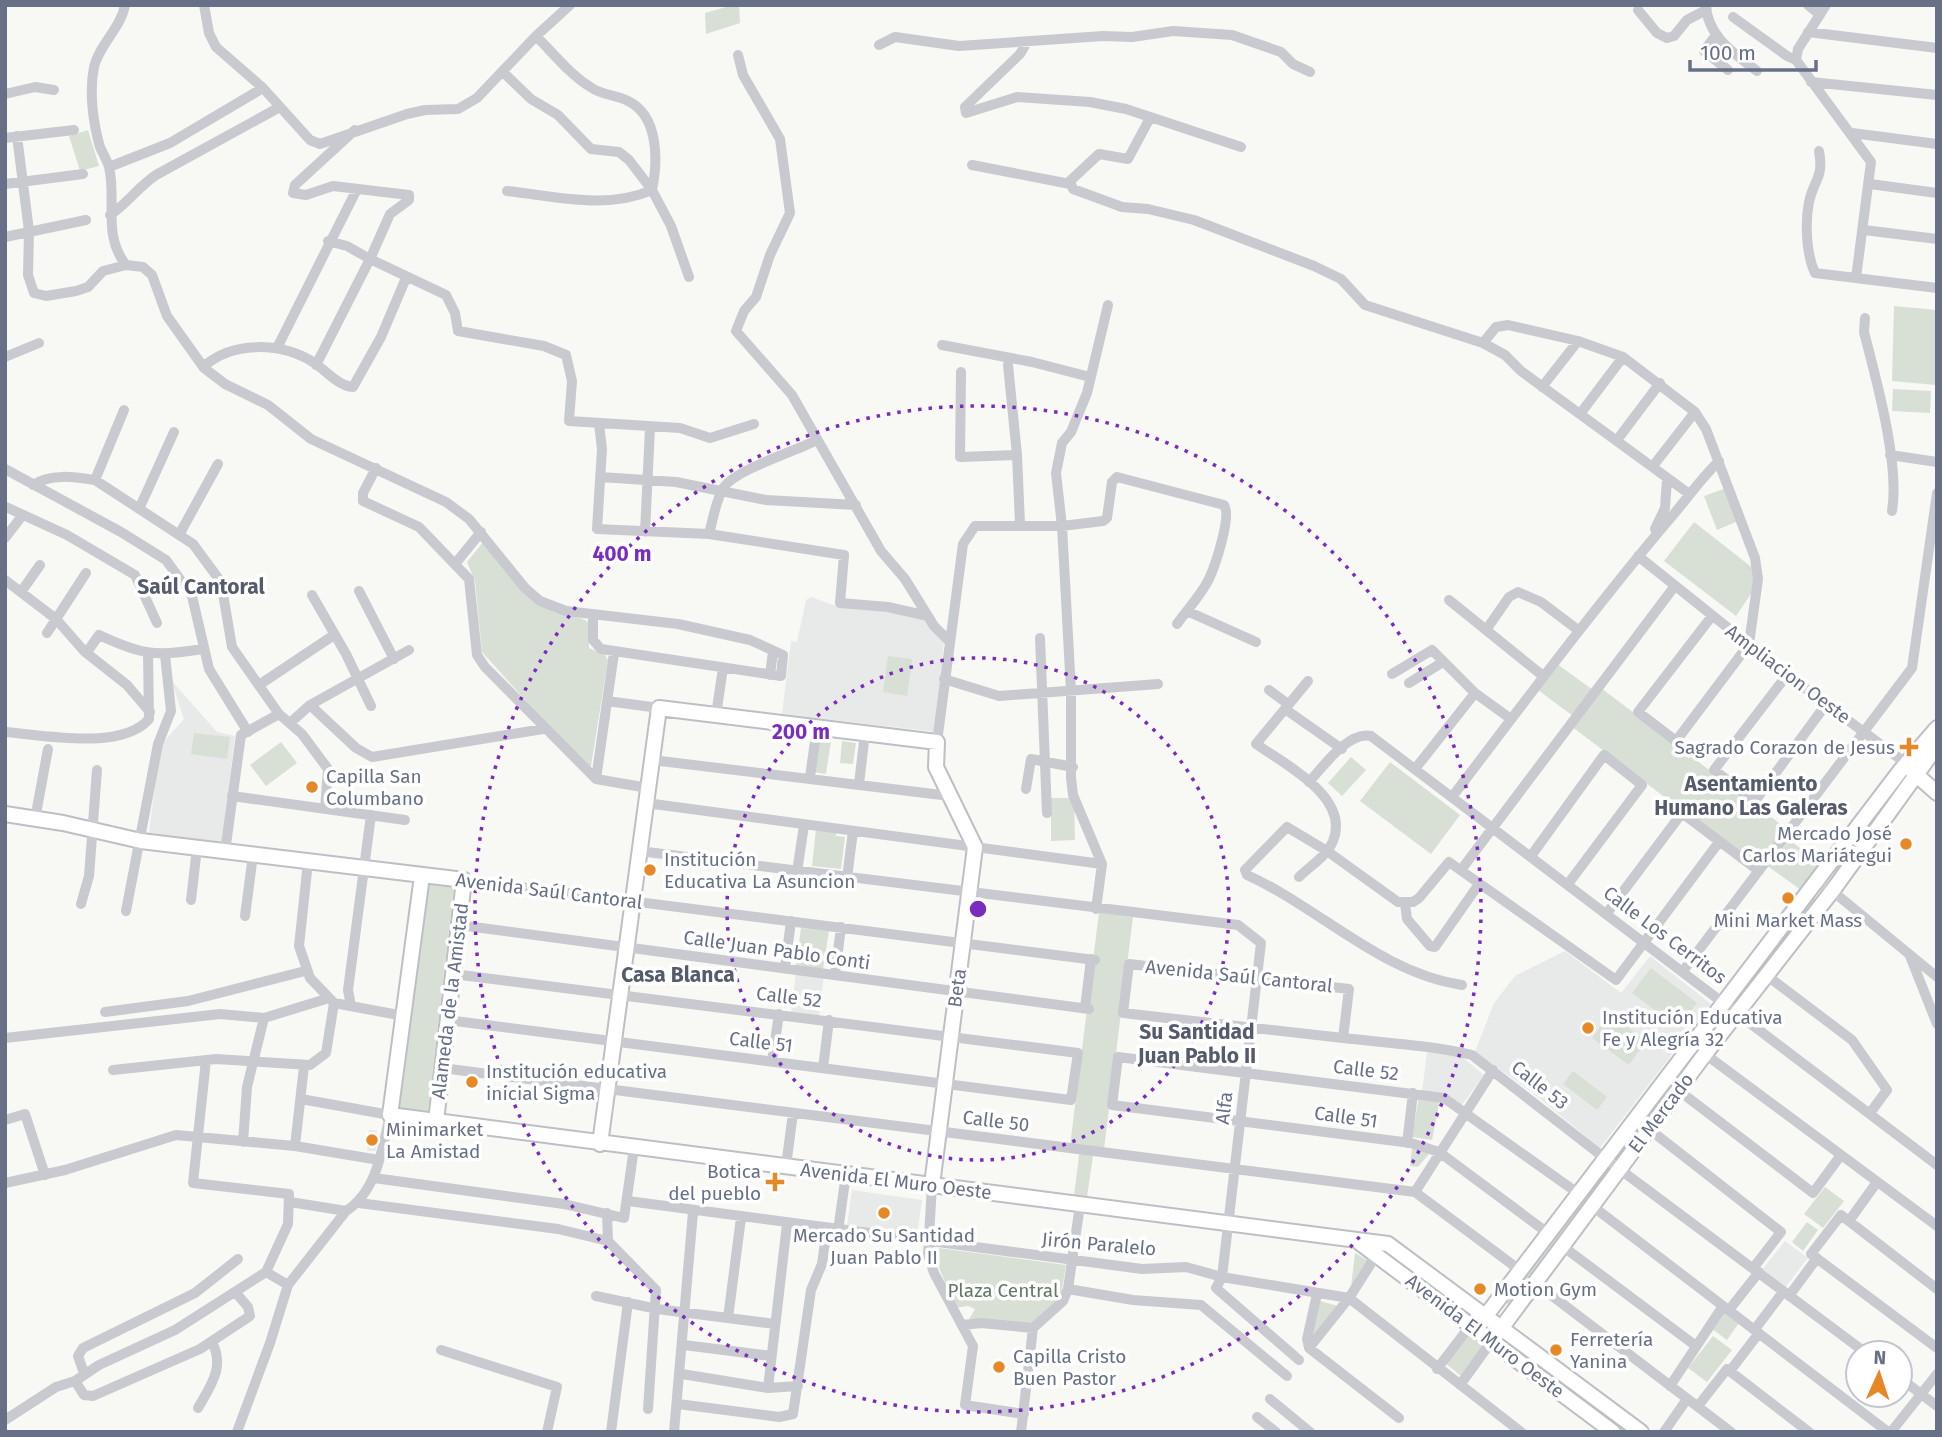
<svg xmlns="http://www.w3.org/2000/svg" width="1942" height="1437" viewBox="0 0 1942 1437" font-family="'Fira Sans',sans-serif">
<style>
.built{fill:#e8e9e9}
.green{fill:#d8e0d6}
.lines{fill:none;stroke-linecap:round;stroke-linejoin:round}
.secondary-casing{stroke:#bdbfc5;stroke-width:18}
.street{stroke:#c9cacf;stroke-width:10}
.secondary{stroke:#fff;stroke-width:14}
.ring{fill:none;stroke:#7b2cbf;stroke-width:3.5;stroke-dasharray:3.5 7}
.poi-dot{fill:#e78827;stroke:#fff;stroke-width:2.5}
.labels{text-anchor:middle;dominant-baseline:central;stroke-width:7;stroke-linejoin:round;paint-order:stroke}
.street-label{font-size:19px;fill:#677087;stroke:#fff}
.poi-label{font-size:19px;fill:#677087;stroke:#fff;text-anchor:start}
.park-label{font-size:19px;fill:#627963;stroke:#fff}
.neighbourhood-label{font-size:21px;font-weight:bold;fill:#555b6c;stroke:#fff}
.centre{fill:#7b2cbf;stroke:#fff;stroke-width:3.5}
.ring-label{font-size:21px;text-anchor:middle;font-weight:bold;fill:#7b2cbf;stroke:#fff;stroke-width:7;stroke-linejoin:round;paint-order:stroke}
</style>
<rect width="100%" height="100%" fill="#f8f8f5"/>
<path class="built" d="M811,597L836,606L886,611L924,619L944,638L937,732L782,714L791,641L797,642L806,600Z
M171,680L217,732L235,736L222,842L149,833L160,746L184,719Z
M1565,951L1621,993L1650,956L1711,1004L1600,1148L1533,1093L1475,1052L1494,1003L1515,976Z
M796,972L824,975L819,1016L791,1013Z
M1427,1052L1462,1057L1484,1075L1461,1106L1422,1093Z
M369,1130H377L376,1151H367Z
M852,1190L922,1200L917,1236L847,1226Z
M1785,1241L1808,1258L1784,1289L1761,1271Z"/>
<path class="green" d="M733,5H739L740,23L706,34L705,13Z
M88,130L99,166L80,171L69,136Z
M1894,306L1937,310L1936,385L1892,381Z
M1893,389L1931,391L1930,413L1892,411Z
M1726,488L1738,521L1717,530L1704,496Z
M1694,522L1763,576L1736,616L1664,561Z
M483,542C505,570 528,593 559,612C568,618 581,615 589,623V648L605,655L608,660L590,772L482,652L475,581L467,562Z
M888,656L912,659L907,696L883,692Z
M1557,664L1593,690L1573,716L1538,690Z
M1601,688L1787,829L1758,868L1571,726Z
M194,733L230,737L227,759L191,754Z
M819,733L832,734L826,774L813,772Z
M842,741L856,743L853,764L840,763Z
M281,742L297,763L266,786L250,765Z
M1351,757L1366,770L1342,796L1328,783Z
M1390,762L1460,815L1431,854L1360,801Z
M1895,784L1900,789L1838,873L1831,868Z
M1051,798H1074L1075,840L1051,841Z
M816,829L836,831V836L845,837L841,869L812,866Z
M1787,838L1821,864L1801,890L1766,865Z
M428,884L454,886L428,1111L399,1108Z
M1811,895L1816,900L1739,1000L1735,995Z
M1099,912L1133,917L1104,1149H1094L1087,1197L1074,1196L1080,1147L1070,1146Z
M801,928L829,931L823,969L796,965Z
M1651,968L1697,1003L1678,1028L1632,993Z
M1610,1014L1646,1041L1629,1065L1592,1038Z
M1717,1018L1723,1023L1625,1151L1619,1146Z
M1573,1071L1607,1097L1597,1110L1563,1084Z
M1419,1096L1440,1099L1432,1140L1412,1137Z
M1412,1147L1429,1154L1418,1167L1410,1166Z
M1602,1169L1608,1173L1508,1305L1506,1300Z
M1825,1187L1844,1201L1823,1228L1804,1214Z
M1807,1222L1818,1230L1803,1251L1792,1242Z
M931,1247L1066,1265L1061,1296L1029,1325L968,1321L975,1309L968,1306L955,1308Z
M1392,1251L1479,1315L1475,1321L1388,1256Z
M1355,1253L1369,1261L1351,1287Z
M1320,1301L1338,1306L1312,1339Z
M1724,1313L1739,1323L1727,1340L1712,1329Z
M1470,1333L1485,1345L1461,1376L1445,1363Z
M1713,1336L1732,1350L1707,1382L1688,1368Z
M1506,1337L1635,1432H1623L1501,1342Z"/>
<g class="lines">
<defs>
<path id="secondary" d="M1912,771L1937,793
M5,814L63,823L141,841L464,880L436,1121
M422,876L390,1115L1388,1244L1641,1432
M600,1144L659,708L937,742L936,767L975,847L932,1185
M1360,1243L1613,1432
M1475,1330L1900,771L1937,728
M1491,1342L1705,1054L1833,890L1937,746"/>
</defs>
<use href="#secondary" class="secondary-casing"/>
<path class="street" d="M125,5C121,28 99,45 94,67C89,92 93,123 100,147C103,154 107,160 109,167C117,200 102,235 126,265L143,267L152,275L167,316L204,368L225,384L268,405L311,439L446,502L469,519L525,588L540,601L566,611L678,624L750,640L783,655L781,676L601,649L593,640V616
M204,5L209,33L216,47L263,88L310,140L320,144L407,114L425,110L458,109L477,98L536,36L570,5
M1706,5C1707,36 1735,54 1757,71
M1808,5L1820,15
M1826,5L1798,49L1796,60L1871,162L1856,278
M1638,10L1657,33L1667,38L1674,36L1687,20L1706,10
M1733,17L1787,56L1796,60
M1808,32L1937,48
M1716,35L1704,51L1728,70
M1027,42L1020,54L965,107L966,113L1017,97L1090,102L1126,109L1241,147
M879,45L895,37L959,46L1103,36L1132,37L1173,31L1232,35L1281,52L1293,64L1310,72
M738,55L743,75L780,139L790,213L770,255L756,297L744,311L736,331L792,395L881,551L905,579L934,626L948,640
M503,72L531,99L558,115L591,149L619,152L629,160L652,190L671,226L689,277
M1811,82L1937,95
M5,94L35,87L54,90
M1150,118L1128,159L1099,154L1070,181L1073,189L1122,207L1148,209L1194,220L1314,266L1341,279L1365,305L1483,343L1505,355L1521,371L1688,493
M355,130L295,185L293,193L306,195L333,186L409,195V200L390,214L370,259L446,295L455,313L458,331L544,346L566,355L572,381L569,421L680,428L710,438L754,424
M1852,133L1937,144
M17,136L29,231L28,275L34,293L46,296L76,291L88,287L103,271L126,265
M5,138L74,130
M1819,151C1824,178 1814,179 1809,202C1805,222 1806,254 1815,273L1937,288
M972,165L1070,184
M109,167L170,143L263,88
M5,184L83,174
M1870,184L1937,193
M507,191C554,196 607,210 652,190C658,161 659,116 628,101C617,95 602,95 592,88C571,76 553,53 536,36
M110,215C128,203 138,187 156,175L278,108
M1864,230L1937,239
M5,237L86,220
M1865,318L1864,332C1876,379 1900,464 1892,511
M1483,343L1496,327L1508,325L1578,341L1623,357L1695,412L1706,429L1755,558L1758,579L1749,644L1676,741L1638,712L1712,616
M942,345L1032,362L1090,377
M277,348L357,189
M5,357L39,343
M316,365L370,259L347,246L328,241
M1008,365L1017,455L1020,524
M203,367C233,340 283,342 316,364C327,372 339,386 353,387L381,337L406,278
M961,372L960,457L1017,455
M1542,387L1578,341
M1580,414L1623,357
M599,424L602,449L597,529L709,534L844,555L840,603L888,607L928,616
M1617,440L1660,383
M1890,455L1937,462
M1653,466L1695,412
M376,468L363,493V501L419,527L469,579L477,655L485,667L596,779L648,788
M5,469L121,532L166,560L192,596L209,669L248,732
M600,477L676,482L766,500L856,505
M95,480L124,410
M33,485C50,473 75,477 95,480L193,544L221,582L232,647L279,714L241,735L225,852
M6,507L67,535L135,575L157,623
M139,509L174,432
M1655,529L1665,508L1667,479
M645,532L650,428
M709,534C713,519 716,499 724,487C737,469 796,451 817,440
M179,535L218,464
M5,538L22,516
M1638,556L1787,675L1907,764
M455,564L481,532
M5,580L56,619L84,651L127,685L150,712
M359,591L394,659
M21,592L40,565
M312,595L346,654L371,706
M1449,600L1543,676
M1187,611L1256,642
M1486,630L1509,597L1518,592L1541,602L1578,630
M47,633L86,573
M1040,638L1047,813
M87,652L99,635C142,655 155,657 203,649
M1392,674L1432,650L1475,693L1511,719
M770,675L773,651
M1787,675L1714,770L1755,801L1827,703
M944,679L999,696L1158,684
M1409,683L1443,662
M259,685L334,635
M1269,690L1288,704
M607,701L659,708
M310,705L356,748L372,757L543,729
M1285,709L1342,749
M279,714L302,734L328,769L325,809
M716,715L723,668
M290,723L310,705L409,650
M5,732C43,735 122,751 149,719L148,653
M937,742L963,544L975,526H1062L1103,521L1107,518L1112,482L1117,477L1224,505C1232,516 1215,566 1209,579C1201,595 1187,610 1177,624
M652,760L950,796
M1415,769L1475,693
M810,777L817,727
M596,779L614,653
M1309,782C1323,767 1348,731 1371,736L1937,1165
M859,784L865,733
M1026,789L1031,759L1073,767
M232,796L405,820
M1452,797C1523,704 1592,611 1667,522C1685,502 1699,480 1719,461
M646,803L1102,864
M35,819L48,749
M639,851L1238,925L1261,943L1222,1277L1216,1288L1299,1360
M1531,856L1604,755L1642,785L1568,884
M308,862L299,946L310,978L334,1003L404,1016
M1461,870L1674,587
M797,872L804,825
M1299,877C1310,866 1327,856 1333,841C1351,797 1284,764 1256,744L1308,681
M847,878L853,831
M464,880L1095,960
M1819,880L1937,977
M191,900L197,848
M1405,903L1407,919L1430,946L1435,947L1479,884
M81,904L89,876L97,770
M1096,909L1102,864L1073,795L1071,778V691L1062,526L1056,473L1062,443L1071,432L1087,393L1108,305
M126,911L158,744L171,711L165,655
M1607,913L1682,813L1759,871
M245,916L253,855
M459,925L1089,1009
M1910,956L1937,1024
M785,968L791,921
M1683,971L1912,668L1937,493
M835,975L841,927
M1766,975L1852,1040L1887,1090L1870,1113
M1462,985C1381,973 1320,908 1247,875L1245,870L1287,827L1327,851L1398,902H1413L1419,898L1449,862L1616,980L1719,842
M351,1006L348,990L371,815
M1085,1008L1091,959
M105,1012L188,1001L305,971
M447,1020L1071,1100L1078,1053L453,974
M5,1038L220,1014L264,1018L326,999
M1343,1038L1349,989L1129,964L1123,1013C1197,1022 1270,1030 1343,1038C1386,1043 1430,1045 1472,1055L1606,1159L1866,1353
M1705,1054L1937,1226
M772,1061L779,1014
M442,1068L1415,1192L1521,1271
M823,1068L829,1020
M113,1070L216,1059L310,1065L326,1053L334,1003
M1678,1090L1813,1193L1841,1155
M5,1120L25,1114L45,1175
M1649,1129L1781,1232L1754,1267
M243,1142L247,1087L264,1018
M1407,1143L1413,1093
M295,1146L304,1066
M786,1166L793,1113
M374,1178L564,1204L624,1218L634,1148
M5,1183L65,1170L176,1135L295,1146L379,1160
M932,1185L928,1254L934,1273L973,1346L965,1405L1024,1414
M1415,1192L1493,1070
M628,1201L1142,1269L1186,1267L1222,1277L1349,1298L1521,1432
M290,1202L346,1211
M359,1203L558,1229L608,1241L656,1290L648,1409
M1591,1205L1888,1432
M607,1213L608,1241
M1849,1221L1877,1182
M838,1231L846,1174
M1549,1234L1439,1152L1411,1143L1112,1105L1118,1057L1444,1098L1579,1194
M1561,1245L1696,1346
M266,1272L288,1285
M1534,1282L1731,1432
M1068,1289L1133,1300L1201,1305L1287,1376
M1937,1289L1841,1215L1811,1254L1937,1348
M1317,1294L1307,1339L1309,1348L1399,1418
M596,1296L657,1309L775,1324
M1789,1296L1817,1258
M1729,1310L1759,1272
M728,1318L741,1218
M963,1325L981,1323L1033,1328
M1755,1329L1783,1292
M684,1345L771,1356
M1309,1348L1349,1298L1377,1254
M441,1350L557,1387L547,1432
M1437,1369L1470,1326
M1730,1371L1759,1333
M84,1373L78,1356L83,1348L195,1293L238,1259
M682,1374L768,1388L798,1386
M1900,1378L1937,1406
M75,1381L84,1395L93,1396L200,1349L250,1316L248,1307L236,1293
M1460,1385L1491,1342
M1670,1386L1723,1306
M768,1388L787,1224
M1270,1399L1310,1432
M678,1404L779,1417L793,1414L811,1290L822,1264L827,1229
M1698,1406L1727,1369L1809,1432
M198,1408C211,1385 225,1367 212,1342
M1257,1417L1276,1432
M5,1420L56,1387L75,1381L99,1365L175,1330L266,1272L288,1224L289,1194L193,1183L206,1060
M237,1432L270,1343L288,1285L346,1211C377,1191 382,1150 390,1115L301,1099
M611,1432L628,1302
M674,1432L693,1212
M1021,1432L1033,1328L1063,1301L1068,1289L1080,1205
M1664,1432L1687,1399
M1891,1432L1937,1374"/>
<use href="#secondary" class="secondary"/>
</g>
<g class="ring">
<circle cx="978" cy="909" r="251"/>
<circle cx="978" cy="909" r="503"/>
</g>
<g class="poi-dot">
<path d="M1905.5 736.5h7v7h7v7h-7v7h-7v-7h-7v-7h7z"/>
<circle cx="312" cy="787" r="7"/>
<circle cx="1906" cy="844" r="7"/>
<circle cx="650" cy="870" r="7"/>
<circle cx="1788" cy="898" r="7"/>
<circle cx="1588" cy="1028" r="7"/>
<circle cx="472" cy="1082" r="7"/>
<circle cx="372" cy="1140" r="7"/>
<path d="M771.5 1171.5h7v7h7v7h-7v7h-7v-7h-7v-7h7z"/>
<circle cx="884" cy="1213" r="7"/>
<circle cx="1480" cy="1289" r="7"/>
<circle cx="1556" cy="1350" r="7"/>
<circle cx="999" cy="1367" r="7"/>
</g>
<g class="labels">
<g class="street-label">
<text transform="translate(1788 674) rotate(37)">Ampliacion Oeste</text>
<text transform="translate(549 891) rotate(7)">Avenida Saúl Cantoral</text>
<text transform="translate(1665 935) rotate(37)">Calle Los Cerritos</text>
<text transform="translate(777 950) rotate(8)">Calle Juan Pablo Conti</text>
<text transform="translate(1239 976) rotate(6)">Avenida Saúl Cantoral</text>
<text transform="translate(957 988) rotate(-82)">Beta</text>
<text transform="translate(789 997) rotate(7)">Calle 52</text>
<text transform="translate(450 1001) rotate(-83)">Alameda de la Amistad</text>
<text transform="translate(761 1042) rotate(7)">Calle 51</text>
<text transform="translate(1366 1070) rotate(7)">Calle 52</text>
<text transform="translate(1540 1085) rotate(38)">Calle 53</text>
<text transform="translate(1224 1108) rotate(-83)">Alfa</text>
<text transform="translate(1661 1113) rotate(-53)">El Mercado</text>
<text transform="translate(1346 1117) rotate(8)">Calle 51</text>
<text transform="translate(996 1121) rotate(7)">Calle 50</text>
<text transform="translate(896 1181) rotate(7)">Avenida El Muro Oeste</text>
<text transform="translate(1099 1244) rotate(5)">Jirón Paralelo</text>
<text transform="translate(1485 1336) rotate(37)">Avenida El Muro Oeste</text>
</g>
<g class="poi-label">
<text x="1895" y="747" text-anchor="end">Sagrado Corazon de Jesus</text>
<text x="326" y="776">Capilla San<tspan x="326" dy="22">Columbano</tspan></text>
<text x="1892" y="833" text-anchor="end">Mercado José<tspan x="1892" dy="22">Carlos Mariátegui</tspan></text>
<text x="664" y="859">Institución<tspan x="664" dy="22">Educativa La Asuncion</tspan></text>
<text x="1788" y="920" text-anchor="middle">Mini Market Mass</text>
<text x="1602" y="1017">Institución Educativa<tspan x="1602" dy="22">Fe y Alegría 32</tspan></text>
<text x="486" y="1071">Institución educativa<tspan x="486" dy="22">inicial Sigma</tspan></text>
<text x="386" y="1129">Minimarket<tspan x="386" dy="22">La Amistad</tspan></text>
<text x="761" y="1171" text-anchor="end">Botica<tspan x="761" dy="22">del pueblo</tspan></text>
<text x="884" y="1235" text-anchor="middle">Mercado Su Santidad<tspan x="884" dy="22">Juan Pablo II</tspan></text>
<text x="1494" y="1289">Motion Gym</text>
<text x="1570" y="1339">Ferretería<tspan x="1570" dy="22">Yanina</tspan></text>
<text x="1013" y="1356">Capilla Cristo<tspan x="1013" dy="22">Buen Pastor</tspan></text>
</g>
<g class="park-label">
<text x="1003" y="1290">Plaza Central</text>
</g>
<g class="neighbourhood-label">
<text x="201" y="587">Saúl Cantoral</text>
<text x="1751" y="784">Asentamiento<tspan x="1751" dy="24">Humano Las Galeras</tspan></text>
<text x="678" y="975">Casa Blanca</text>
<text x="1197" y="1032">Su Santidad<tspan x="1197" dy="24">Juan Pablo II</tspan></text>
</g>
</g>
<circle cx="978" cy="909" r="10" class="centre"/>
<g class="ring-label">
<text x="622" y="561">400 m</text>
<text x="801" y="739">200 m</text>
</g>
<rect width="1942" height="1437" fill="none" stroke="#677087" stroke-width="14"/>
<g transform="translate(1879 1374) rotate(3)"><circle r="33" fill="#ffffff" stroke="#c2c6cf" stroke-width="2"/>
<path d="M0-5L12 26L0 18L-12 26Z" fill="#e78827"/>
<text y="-10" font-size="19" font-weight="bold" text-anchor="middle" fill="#677087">N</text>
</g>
<path d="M1690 60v10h126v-10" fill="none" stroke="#677087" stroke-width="3.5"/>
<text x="1700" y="60" font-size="21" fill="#677087" stroke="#ffffff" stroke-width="5" paint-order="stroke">100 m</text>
</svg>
